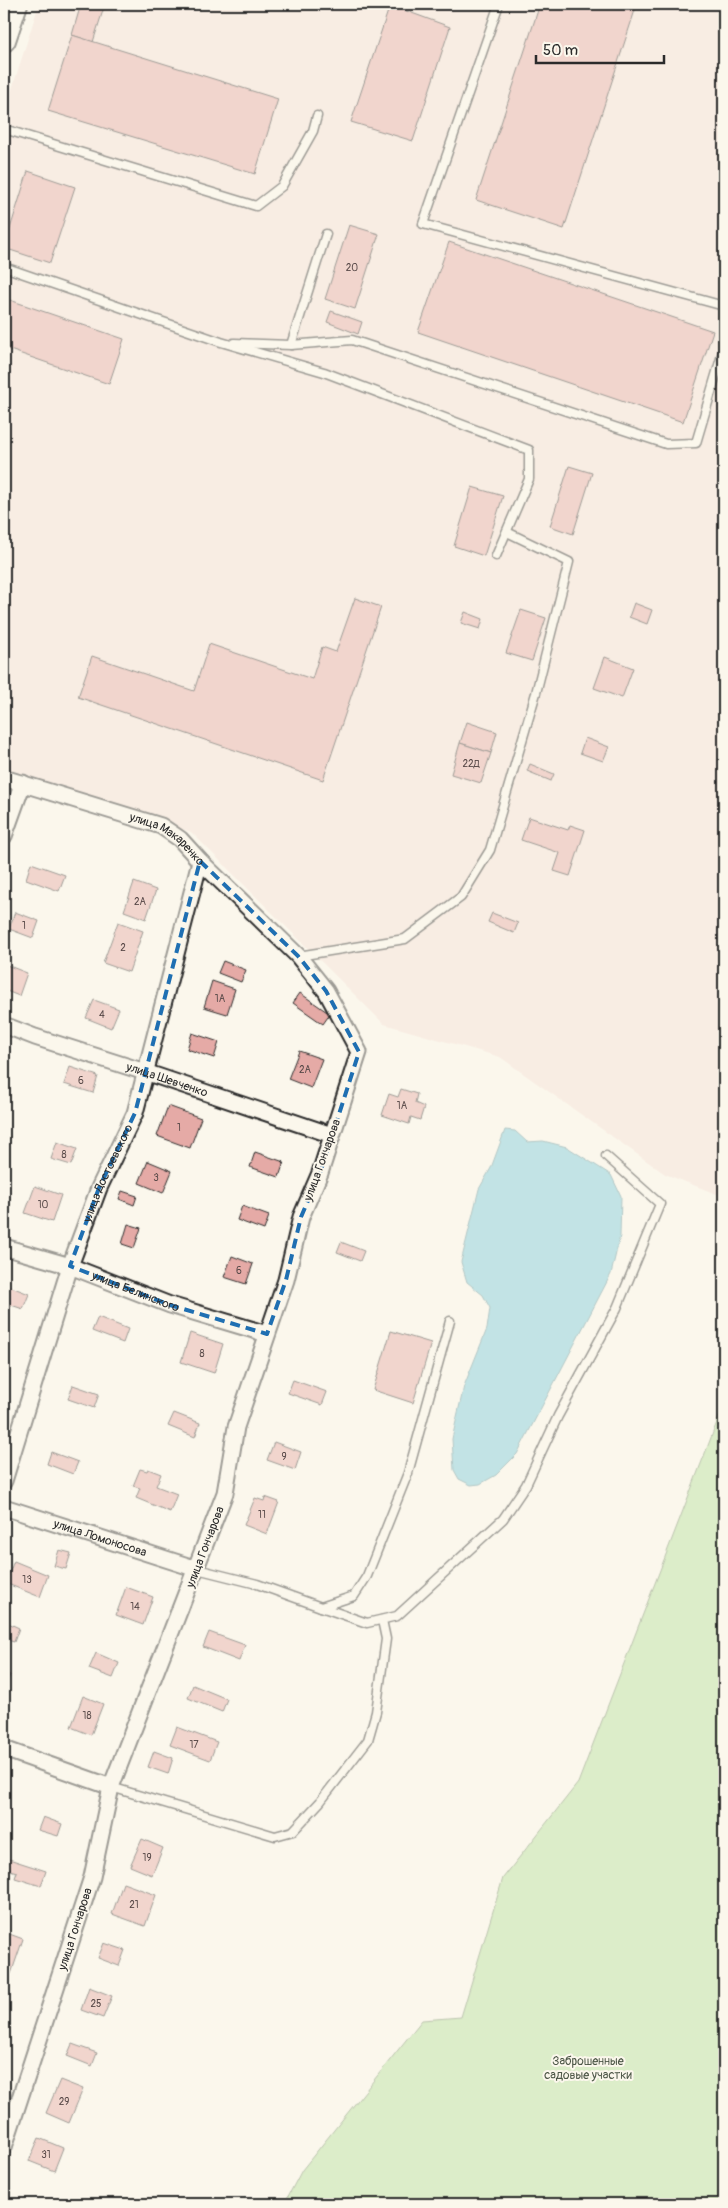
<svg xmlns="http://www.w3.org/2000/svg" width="728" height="2208" viewBox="0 0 728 2208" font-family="Pangolin,sans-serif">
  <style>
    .built { fill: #f4e0d7 }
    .green { fill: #b5df9d; stroke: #708564 }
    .water { fill: #7dcbdb; stroke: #5c8b95 }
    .building { fill: #e5aaa6; stroke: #2b2b2b }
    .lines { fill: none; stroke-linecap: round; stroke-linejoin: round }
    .lane-casing { stroke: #2b2b2b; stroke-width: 11 }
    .street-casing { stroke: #2b2b2b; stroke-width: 19 }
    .secondary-casing { stroke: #2b2b2b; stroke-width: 26 }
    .lane { stroke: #fbf7ec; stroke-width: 8 }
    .street { stroke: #fbf7ec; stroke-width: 15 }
    .secondary { stroke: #fbf7ec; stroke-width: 22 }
    .marked { fill: none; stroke: #1f6fb2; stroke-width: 4; stroke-dasharray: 10 6; stroke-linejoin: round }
    .labels { text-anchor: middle; stroke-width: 4; stroke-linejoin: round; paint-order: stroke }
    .number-label { font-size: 10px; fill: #5a4b4a }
    .street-label { font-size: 12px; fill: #2b2b2b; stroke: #fbf7ec }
    .park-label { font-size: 12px; fill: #4e5848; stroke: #fbf7ec }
  </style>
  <rect width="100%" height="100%" fill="#fbf7ec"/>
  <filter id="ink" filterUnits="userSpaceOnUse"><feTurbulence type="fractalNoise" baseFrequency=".02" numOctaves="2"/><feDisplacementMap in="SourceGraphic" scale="10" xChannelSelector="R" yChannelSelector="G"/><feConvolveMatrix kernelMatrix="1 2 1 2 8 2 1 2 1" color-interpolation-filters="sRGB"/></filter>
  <g filter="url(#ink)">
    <path class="built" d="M39 4H724V1197L665 1174 500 1057 384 1024 191 832 4 769V114Z"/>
    <path class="green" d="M724 1404V2204H284L302 2170 422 2020 461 2017 503 1878 578 1783Z"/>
    <path class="water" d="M505 1130 515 1131 527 1142 543 1141 567 1147 611 1175 621 1196 620 1236 611 1274 517 1454 496 1475 480 1484 471 1485 459 1479 454 1470 452 1439 464 1386 487 1329 490 1308 483 1295 467 1282 461 1262 479 1189 491 1168Z"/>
    <g class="building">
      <path d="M81 4H105L93 42 72 35Z"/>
      <path d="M540 4H637L564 229 476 200Z"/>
      <path d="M390 5 450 27 413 141 351 122Z"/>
      <path d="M72 35 278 99 255 174 48 111Z"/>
      <path d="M28 171 75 187 50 263 4 248Z"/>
      <path d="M349 225 379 234 355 309 325 299Z"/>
      <path d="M449 242 713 331 683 422 418 332Z"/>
      <path d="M4 298 124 339 109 384 4 348Z"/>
      <path d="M331 311 362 322 358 334 327 322Z"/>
      <path d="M569 466 592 473 573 534 550 526Z"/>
      <path d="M472 487 503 496 484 556 454 546Z"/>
      <path d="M355 598 381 607 323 780 78 697 92 656 194 691 209 644 312 679 322 647 336 652Z"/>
      <path d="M634 603 652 610 647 624 629 617Z"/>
      <path d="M521 610 546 618 532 661 506 653Z"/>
      <path d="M465 612 483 619 480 629 461 623Z"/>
      <path d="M605 657 633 668 622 698 594 688Z"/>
      <path d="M467 722 497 732 491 753 460 743Z"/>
      <path d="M585 738 609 747 603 761 580 753Z"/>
      <path d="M460 743 491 753 481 783 451 774Z"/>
      <path d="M530 764 554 774 551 781 527 771Z"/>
      <path d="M529 817 568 830 570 825 585 830 570 876 554 871 560 853 521 840Z"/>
      <path d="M31 863 65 875 59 891 26 879Z"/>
      <path d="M134 882 156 890 146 919 124 911Z"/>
      <path d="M15 912 39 921 33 938 9 929Z"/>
      <path d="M492 913 518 923 514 933 488 922Z"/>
      <path d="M118 922 143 931 129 972 103 963Z"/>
      <path d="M223 961 246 970 241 982 218 973Z"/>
      <path d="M4 964 27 973 19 996 4 990Z"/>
      <path d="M212 981 235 989 227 1014 204 1007Z"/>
      <path d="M300 993 330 1014 323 1024 293 1003Z"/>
      <path d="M94 1000 119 1009 111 1028 86 1018Z"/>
      <path d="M192 1033 219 1042 214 1058 187 1049Z"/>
      <path d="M299 1051 322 1059 311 1088 288 1079Z"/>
      <path d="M70 1067 98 1076 93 1093 64 1084Z"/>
      <path d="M401 1089 417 1094 415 1103 424 1107 420 1120 411 1117 409 1124 382 1115 389 1094 398 1097Z"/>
      <path d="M168 1106 201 1118 190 1148 157 1136Z"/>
      <path d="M57 1142 77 1149 71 1165 51 1159Z"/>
      <path d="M255 1152 284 1162 279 1177 250 1167Z"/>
      <path d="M148 1161 172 1171 163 1193 139 1183Z"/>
      <path d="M35 1186 61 1195 52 1222 25 1213Z"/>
      <path d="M122 1191 137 1196 134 1205 119 1199Z"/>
      <path d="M242 1206 269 1216 264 1230 237 1220Z"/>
      <path d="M128 1224 141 1228 134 1248 122 1244Z"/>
      <path d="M341 1242 364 1251 360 1261 337 1252Z"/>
      <path d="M232 1256 253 1264 246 1284 224 1277Z"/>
      <path d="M4 1284 29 1294 23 1309 5 1303 4 1306Z"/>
      <path d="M98 1317 128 1329 123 1343 92 1331Z"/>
      <path d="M391 1331 431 1343 413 1403 373 1390Z"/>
      <path d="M190 1333 223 1344 214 1373 181 1362Z"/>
      <path d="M293 1380 327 1392 322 1405 288 1393Z"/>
      <path d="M73 1385 99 1394 94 1408 68 1399Z"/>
      <path d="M174 1413 200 1423 195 1437 168 1426Z"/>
      <path d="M274 1442 301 1452 295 1470 267 1460Z"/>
      <path d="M51 1452 78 1462 73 1474 47 1464Z"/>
      <path d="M140 1469 147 1471 148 1469 161 1474 156 1486 177 1494 170 1512 136 1498 140 1488 133 1486Z"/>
      <path d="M265 1497 279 1502 267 1534 244 1525 255 1498 264 1501Z"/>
      <path d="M59 1550 71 1553 66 1569 54 1566Z"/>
      <path d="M14 1561 48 1575 40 1597 5 1583Z"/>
      <path d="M126 1587 153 1597 143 1625 116 1615Z"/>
      <path d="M4 1621 19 1628 14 1642 4 1639Z"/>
      <path d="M209 1632 245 1645 239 1661 203 1647Z"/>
      <path d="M96 1653 119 1663 113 1678 89 1669Z"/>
      <path d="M4 1673 10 1675 4 1692Z"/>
      <path d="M193 1685 227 1699 222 1712 188 1698Z"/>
      <path d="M83 1696 103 1704 91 1735 71 1727Z"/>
      <path d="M177 1727 217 1742 210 1760 170 1745Z"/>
      <path d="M154 1751 173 1758 168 1774 148 1767Z"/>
      <path d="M43 1817 62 1824 58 1836 38 1830Z"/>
      <path d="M142 1839 163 1848 152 1875 130 1866Z"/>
      <path d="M9 1859 46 1871 41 1886 15 1878 17 1872 6 1869Z"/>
      <path d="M123 1883 156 1895 145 1926 112 1914Z"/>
      <path d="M4 1932 23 1939 11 1974 4 1971Z"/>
      <path d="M104 1943 125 1950 119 1966 98 1958Z"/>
      <path d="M89 1987 112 1996 103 2018 81 2010Z"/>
      <path d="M72 2044 97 2053 92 2066 67 2056Z"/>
      <path d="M60 2080 83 2089 69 2123 46 2113Z"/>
      <path d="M39 2138 63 2148 54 2171 29 2161Z"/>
    </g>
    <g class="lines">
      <g class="lane-casing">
        <g id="lane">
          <path d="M499 4 423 224 724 306"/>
          <path d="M4 129 256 206 282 186 313 131 317 116"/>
          <path d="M4 267 221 342 324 372 529 450V479L496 556"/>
          <path d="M234 343 291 345 352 340 666 444 696 443 724 348"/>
          <path d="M291 345 326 234"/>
          <path d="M298 956 405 939 461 897 490 850 536 693 569 562 507 532"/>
          <path d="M197 1569 257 1584 321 1607 354 1596 367 1576 408 1473 450 1321"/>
          <path d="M321 1607 367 1623 397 1616 503 1519 526 1485 558 1416 617 1308 660 1204 606 1156"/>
          <path d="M111 1787 275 1836 293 1831 320 1802 368 1740 376 1712 386 1639 382 1620"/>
        </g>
      </g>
      <g class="street-casing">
        <g id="street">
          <path id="s1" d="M4 778 161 826 180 839 200 861 298 956 326 991 359 1052 320 1173 301 1217 286 1280 236 1427 225 1493 111 1787 92 1877 4 2147"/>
          <path d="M4 836 23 783"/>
          <path id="s2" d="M4 1025 35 1037 145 1072 332 1135"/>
          <path id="s3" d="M4 1247 70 1266 170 1305 267 1334"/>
          <path id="s4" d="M4 1481 70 1266 99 1188 135 1113 200 861"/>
          <path id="s5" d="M4 1507 197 1569"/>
          <path d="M4 1749 111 1787"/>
        </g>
      </g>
      <g class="secondary-casing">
        <path id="secondary" d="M4 40 16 4"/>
      </g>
      <use href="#lane" class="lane"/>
      <use href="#street" class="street"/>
      <use href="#secondary" class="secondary"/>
    </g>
  </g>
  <path d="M0 0H728V2208H0ZM200 861 298 956 326 991 359 1052 320 1173 301 1217 286 1280 267 1334 170 1305 70 1266 99 1188 135 1113Z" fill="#fbf7ec" fill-opacity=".55" fill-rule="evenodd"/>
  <path class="marked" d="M200 861 298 956 326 991 359 1052 320 1173 301 1217 286 1280 267 1334 170 1305 70 1266 99 1188 135 1113Z"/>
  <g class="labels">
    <g class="number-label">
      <text x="352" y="271">20</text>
      <text x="471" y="767">22Д</text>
      <text x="140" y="905">2А</text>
      <text x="24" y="929">1</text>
      <text x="123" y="951">2</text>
      <text x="220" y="1002">1А</text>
      <text x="102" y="1018">4</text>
      <text x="305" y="1073">2А</text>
      <text x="81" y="1084">6</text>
      <text x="402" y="1109">1А</text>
      <text x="179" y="1131">1</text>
      <text x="64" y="1158">8</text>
      <text x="156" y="1181">3</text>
      <text x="43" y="1208">10</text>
      <text x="239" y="1274">6</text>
      <text x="202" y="1357">8</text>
      <text x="284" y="1460">9</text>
      <text x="262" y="1518">11</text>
      <text x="27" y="1583">13</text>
      <text x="135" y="1610">14</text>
      <text x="87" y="1719">18</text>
      <text x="194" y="1748">17</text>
      <text x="147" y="1861">19</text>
      <text x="134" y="1908">21</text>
      <text x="96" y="2007">25</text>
      <text x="64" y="2105">29</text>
      <text x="46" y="2158">31</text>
    </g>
    <g class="street-label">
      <text dy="4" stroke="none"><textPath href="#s1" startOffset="176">улица Макаренко</textPath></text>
      <text dy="4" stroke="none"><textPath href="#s2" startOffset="172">улица Шевченко</textPath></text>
      <text transform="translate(322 1160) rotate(-70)" y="4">улица Гончарова</text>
      <text dy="4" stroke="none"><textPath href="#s4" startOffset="325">улица Достоевского</textPath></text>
      <text dy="4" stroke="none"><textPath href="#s3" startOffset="139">улица Белинского</textPath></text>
      <text dy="4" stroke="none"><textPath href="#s5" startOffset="101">улица Ломоносова</textPath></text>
      <text transform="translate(205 1547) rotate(-69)" y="4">улица Гончарова</text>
      <text transform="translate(75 1929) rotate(-72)" y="4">улица Гончарова</text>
    </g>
    <g class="park-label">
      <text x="588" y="2065">Заброшенные<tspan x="588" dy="14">садовые участки</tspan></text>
    </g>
  </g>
  <rect width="728" height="2208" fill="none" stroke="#fbf7ec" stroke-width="20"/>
  <rect x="10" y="10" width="708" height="2188" fill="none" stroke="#2b2b2b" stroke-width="2" filter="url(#ink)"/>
  <path d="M536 55v8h128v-8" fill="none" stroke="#2b2b2b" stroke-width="2.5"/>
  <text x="543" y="55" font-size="15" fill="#2b2b2b" stroke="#fbf7ec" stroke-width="4" paint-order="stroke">50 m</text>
</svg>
